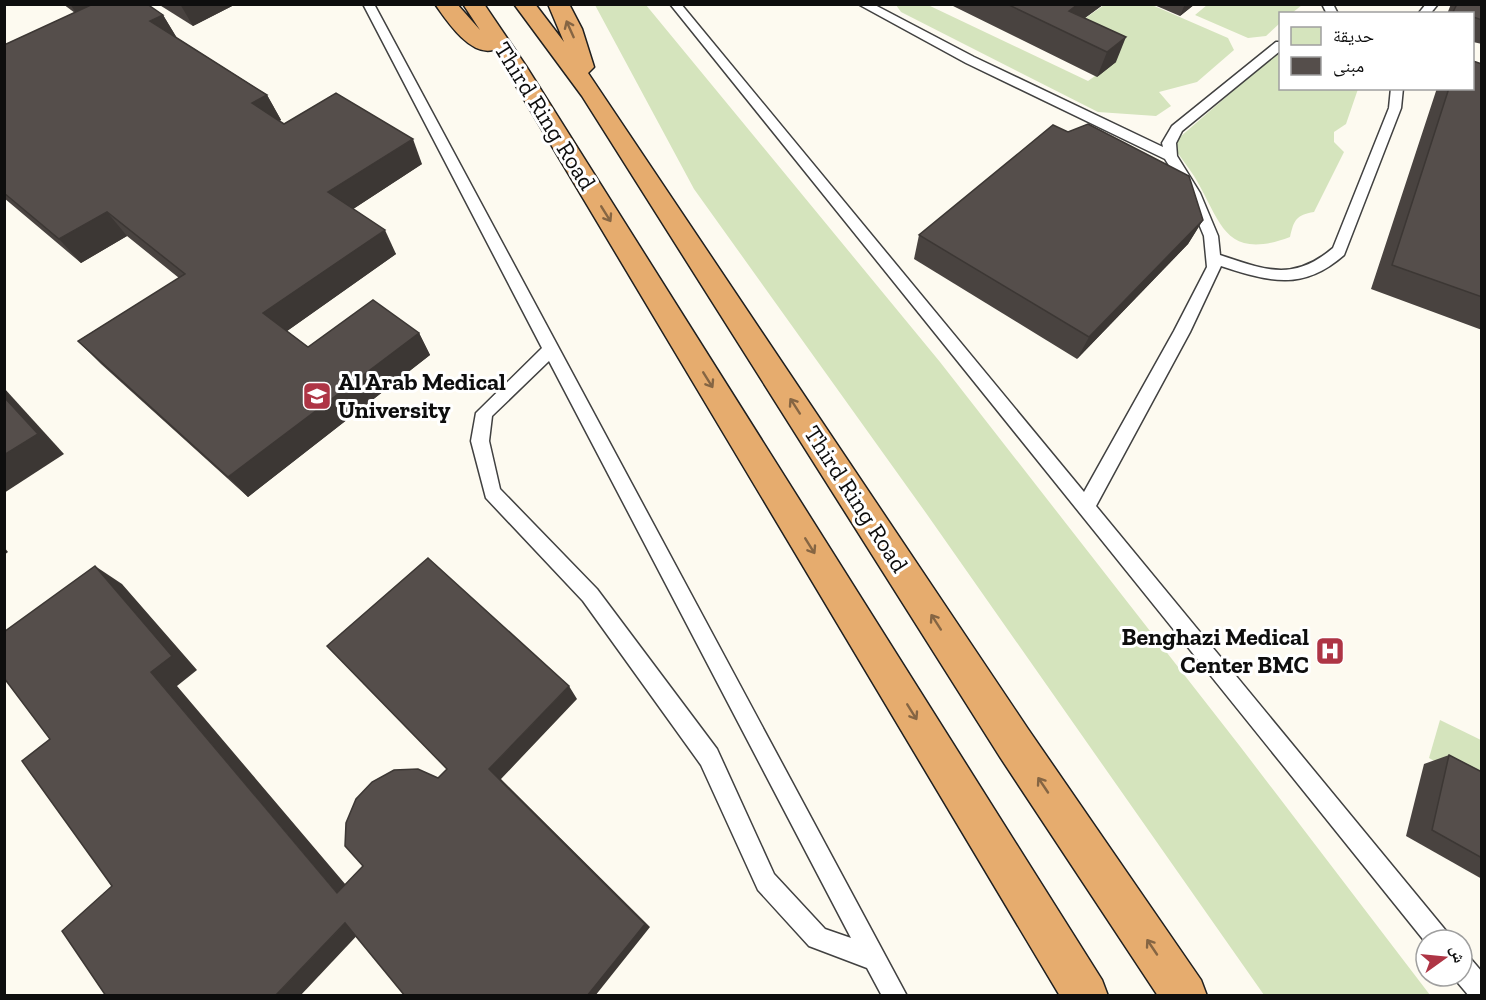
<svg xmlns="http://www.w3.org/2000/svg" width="1486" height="1000" viewBox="0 0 1486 1000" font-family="'Zilla Slab','Noto Naskh Arabic',serif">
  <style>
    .green { fill: #d5e4bd }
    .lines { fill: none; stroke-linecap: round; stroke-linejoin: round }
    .service-casing { stroke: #414141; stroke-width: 3 }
    .trunk-casing { stroke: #1f1f1f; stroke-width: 3 }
    .service { fill: #fff; fill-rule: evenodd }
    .trunk { fill: #e6ac6e; fill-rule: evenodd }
    .wall { fill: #494340 }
    .shaded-wall { fill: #3c3734 }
    .building { fill: #554e4b; stroke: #3c3734; stroke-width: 1.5 }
    .oneway { stroke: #856543 }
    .labels { text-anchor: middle; stroke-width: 6; stroke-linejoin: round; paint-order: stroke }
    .street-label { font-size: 24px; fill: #0e0e0e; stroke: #fff }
    .poi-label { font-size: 24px; font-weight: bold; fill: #0e0e0e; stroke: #fff; text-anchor: start }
  </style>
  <rect width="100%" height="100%" fill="#fdfaf0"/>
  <g class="green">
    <path d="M595 5H646L940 362 1239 745 1430 995H1264L926 513 694 189Z"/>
    <path d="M896 5H928L1088 81 1115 62 1060 36 1104 5H1152L1228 38 1234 50 1197 82 1159 92 1171 106 1156 116 1098 112 901 12Z"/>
    <path d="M1207 5V4L1302 5 1292 13 1280 14V23L1266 36 1248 38 1195 15Z"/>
    <path d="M1280 50V88L1358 89 1346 124 1334 132V142L1344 152 1314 212C1296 215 1294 220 1290 237 1223 262 1221 220 1194 176 1188 167 1181 158 1175 149L1180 137Z"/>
    <path d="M1440 720 1481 740V787L1429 758Z"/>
  </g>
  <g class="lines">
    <g class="service-casing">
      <g id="service">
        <path d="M363 4H374L907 996H882L867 968 809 946 758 890 701 765 583 601 486 498 471 441 476 413 542 348ZM549 361 851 938 825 929 774 874 717 749 597 589 500 489 489 441 492 416Z"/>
        <path d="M670 4H681L1084 492 1174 331 1207 267 1204 236 1186 193 1165 159 966 63 858 4H873L974 57 1163 147 1162 143 1172 126 1276 42H1280V51L1182 131 1176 143 1177 156 1200 193 1218 236 1220 255C1265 270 1293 282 1333 248L1389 108 1391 88H1403L1401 108 1344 255C1303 291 1270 282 1221 266L1190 332 1096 506 1447 932 1451 940H1426V943Z"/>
        <path d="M1322 4H1333L1338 14H1327Z"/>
        <path d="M1426 4H1438L1430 14H1418Z"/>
        <path d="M1462 956 1471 959 1482 972V996H1469L1453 977 1462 976Z"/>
      </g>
    </g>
    <g class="trunk-casing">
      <g id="trunk">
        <path d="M435 4H457L480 30 463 4H484L526 66 1102 980 1108 996H1060L504 66 493 50C470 56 447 21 435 4Z"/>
        <path d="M514 4H535L564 42 548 4H569L582 29 594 67 588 73 1028 729 1201 980 1207 996H1158L1000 757 582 96Z"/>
      </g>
    </g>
    <use href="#service" class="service"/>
    <use href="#trunk" class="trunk"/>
  </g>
  <g class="wall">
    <path d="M63 4H147L163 15 177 38 267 95 281 120 279 121 284 124 422 164 353 209 396 254 287 331 308 347 419 333 430 355 248 497 101 364 78 341 179 278 127 236 81 263 4 198V45L75 13Z"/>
    <path d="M158 4H236L193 26Z"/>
    <path d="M949 4H1104L1085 18 1116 62 1097 77Z"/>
    <path d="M1152 4H1195L1180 16Z"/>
    <path d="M1451 4H1482V44L1473 42V14H1447Z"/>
    <path d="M1482 64V330L1371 289 1437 88H1473Z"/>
    <path d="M1203 220 1188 244 1077 359 914 259 919 235Z"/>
    <path d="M1449 755 1482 772V879L1406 836 1424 764Z"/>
  </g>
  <g class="shaded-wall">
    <path d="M70 4H93L76 13Z"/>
    <path d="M180 4H236L193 26Z"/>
    <path d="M1078 4H1104L1065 32 1069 11Z"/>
    <path d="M1185 4H1195L1180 16Z"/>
    <path d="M163 15 178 40 150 21Z"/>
    <path d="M1126 37 1116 62 1097 77 1107 52Z"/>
    <path d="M267 95 281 120 266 128 252 103Z"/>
    <path d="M413 139 422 164 341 217 328 192Z"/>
    <path d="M107 212 127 236 81 263 59 239Z"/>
    <path d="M1203 220 1188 244 1077 359 1089 337Z"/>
    <path d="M385 230 396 254 280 336 263 313Z"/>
    <path d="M419 333 430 355 248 497 228 477Z"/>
    <path d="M4 388 64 454 4 493Z"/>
    <path d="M4 547 8 552 4 555Z"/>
    <path d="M95 566 122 584 197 670 177 686 357 898 337 893 151 672Z"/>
    <path d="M569 686 577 699 501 779 650 927 595 996H587L489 769Z"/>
    <path d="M345 923 365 927 300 996H275Z"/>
  </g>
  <g class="building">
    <path d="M93 4H147L163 15 150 21 267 95 252 103 284 124 336 93 413 139 328 192 385 230 263 313 308 347 373 300 419 333 228 477 78 341 185 274 107 212 59 239 4 193V45Z"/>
    <path d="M1007 4H1078L1069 11 1126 37 1107 52Z"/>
    <path d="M1457 4H1482V20L1473 17V14H1459L1453 12Z"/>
    <path d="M1473 61 1482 64V297L1392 265 1449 88H1473Z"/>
    <path d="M1088 124 1189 176 1203 220 1089 337 919 235 1053 125 1068 132Z"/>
    <path d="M4 397 38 434 4 455Z"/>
    <path d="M428 558 569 686 489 769 645 924 587 996H405L345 923 275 996H106L62 931 112 886 22 761 50 739 4 678V632L95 566 172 656 151 672 337 893 363 866 345 846 346 823 356 799 372 782 394 770 418 769 438 778 447 769 327 646Z"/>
    <path d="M1449 755 1482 772V858L1432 830Z"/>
  </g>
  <defs><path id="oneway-shaft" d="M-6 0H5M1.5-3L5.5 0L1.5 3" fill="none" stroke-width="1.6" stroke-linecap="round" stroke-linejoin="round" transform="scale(1.5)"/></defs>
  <g class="oneway">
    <use href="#oneway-shaft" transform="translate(570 29) rotate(-114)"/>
    <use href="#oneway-shaft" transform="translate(606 214) rotate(58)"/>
    <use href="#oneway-shaft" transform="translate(708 380) rotate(58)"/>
    <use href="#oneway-shaft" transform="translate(795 406) rotate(-123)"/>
    <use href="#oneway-shaft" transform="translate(810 546) rotate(58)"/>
    <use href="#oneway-shaft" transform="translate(936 622) rotate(-123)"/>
    <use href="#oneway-shaft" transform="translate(912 712) rotate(58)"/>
    <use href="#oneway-shaft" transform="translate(1043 785) rotate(-124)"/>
    <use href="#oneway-shaft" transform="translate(1152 947) rotate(-124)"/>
  </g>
  <defs>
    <g id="university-square" transform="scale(1.5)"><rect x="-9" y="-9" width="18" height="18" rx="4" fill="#ae3545" stroke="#fff"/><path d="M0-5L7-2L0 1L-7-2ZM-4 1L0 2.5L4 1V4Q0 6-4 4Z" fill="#fff"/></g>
    <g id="hospital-square" transform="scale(1.5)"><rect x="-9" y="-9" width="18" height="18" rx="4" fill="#ae3545" stroke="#fff"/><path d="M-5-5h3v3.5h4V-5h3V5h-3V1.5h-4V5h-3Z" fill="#fff"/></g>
  </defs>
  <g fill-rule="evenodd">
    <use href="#university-square" x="317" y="396"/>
    <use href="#hospital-square" x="1330" y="651"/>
  </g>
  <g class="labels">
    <g class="street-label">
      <text transform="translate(545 116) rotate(58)" y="8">Third Ring Road</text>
      <text transform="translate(856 499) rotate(57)" y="8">Third Ring Road</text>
    </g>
    <g class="poi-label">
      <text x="338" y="390">Al Arab Medical<tspan x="338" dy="28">University</tspan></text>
      <text x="1309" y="645" text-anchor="end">Benghazi Medical<tspan x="1309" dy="28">Center BMC</tspan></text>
    </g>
  </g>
  <rect width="1486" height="1000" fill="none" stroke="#0e0e0e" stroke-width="12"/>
  <rect x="1279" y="12" width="195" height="78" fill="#ffffff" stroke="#9f9f9f" stroke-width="1.5"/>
  <rect x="1291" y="27" width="30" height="18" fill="#d5e4bd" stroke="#9f9f9f" stroke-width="1.5"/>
  <text x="1333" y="42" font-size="18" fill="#0e0e0e">حديقة</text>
  <rect x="1291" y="57" width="30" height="18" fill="#554e4b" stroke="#9f9f9f" stroke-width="1.5"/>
  <text x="1333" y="72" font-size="18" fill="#0e0e0e">مبنى</text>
  <g transform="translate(1444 958) rotate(75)"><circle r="28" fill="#ffffff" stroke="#9f9f9f" stroke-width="1.5"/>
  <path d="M0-4.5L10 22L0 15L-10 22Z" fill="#ae3545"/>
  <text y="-9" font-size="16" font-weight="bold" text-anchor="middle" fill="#0e0e0e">ش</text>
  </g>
</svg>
